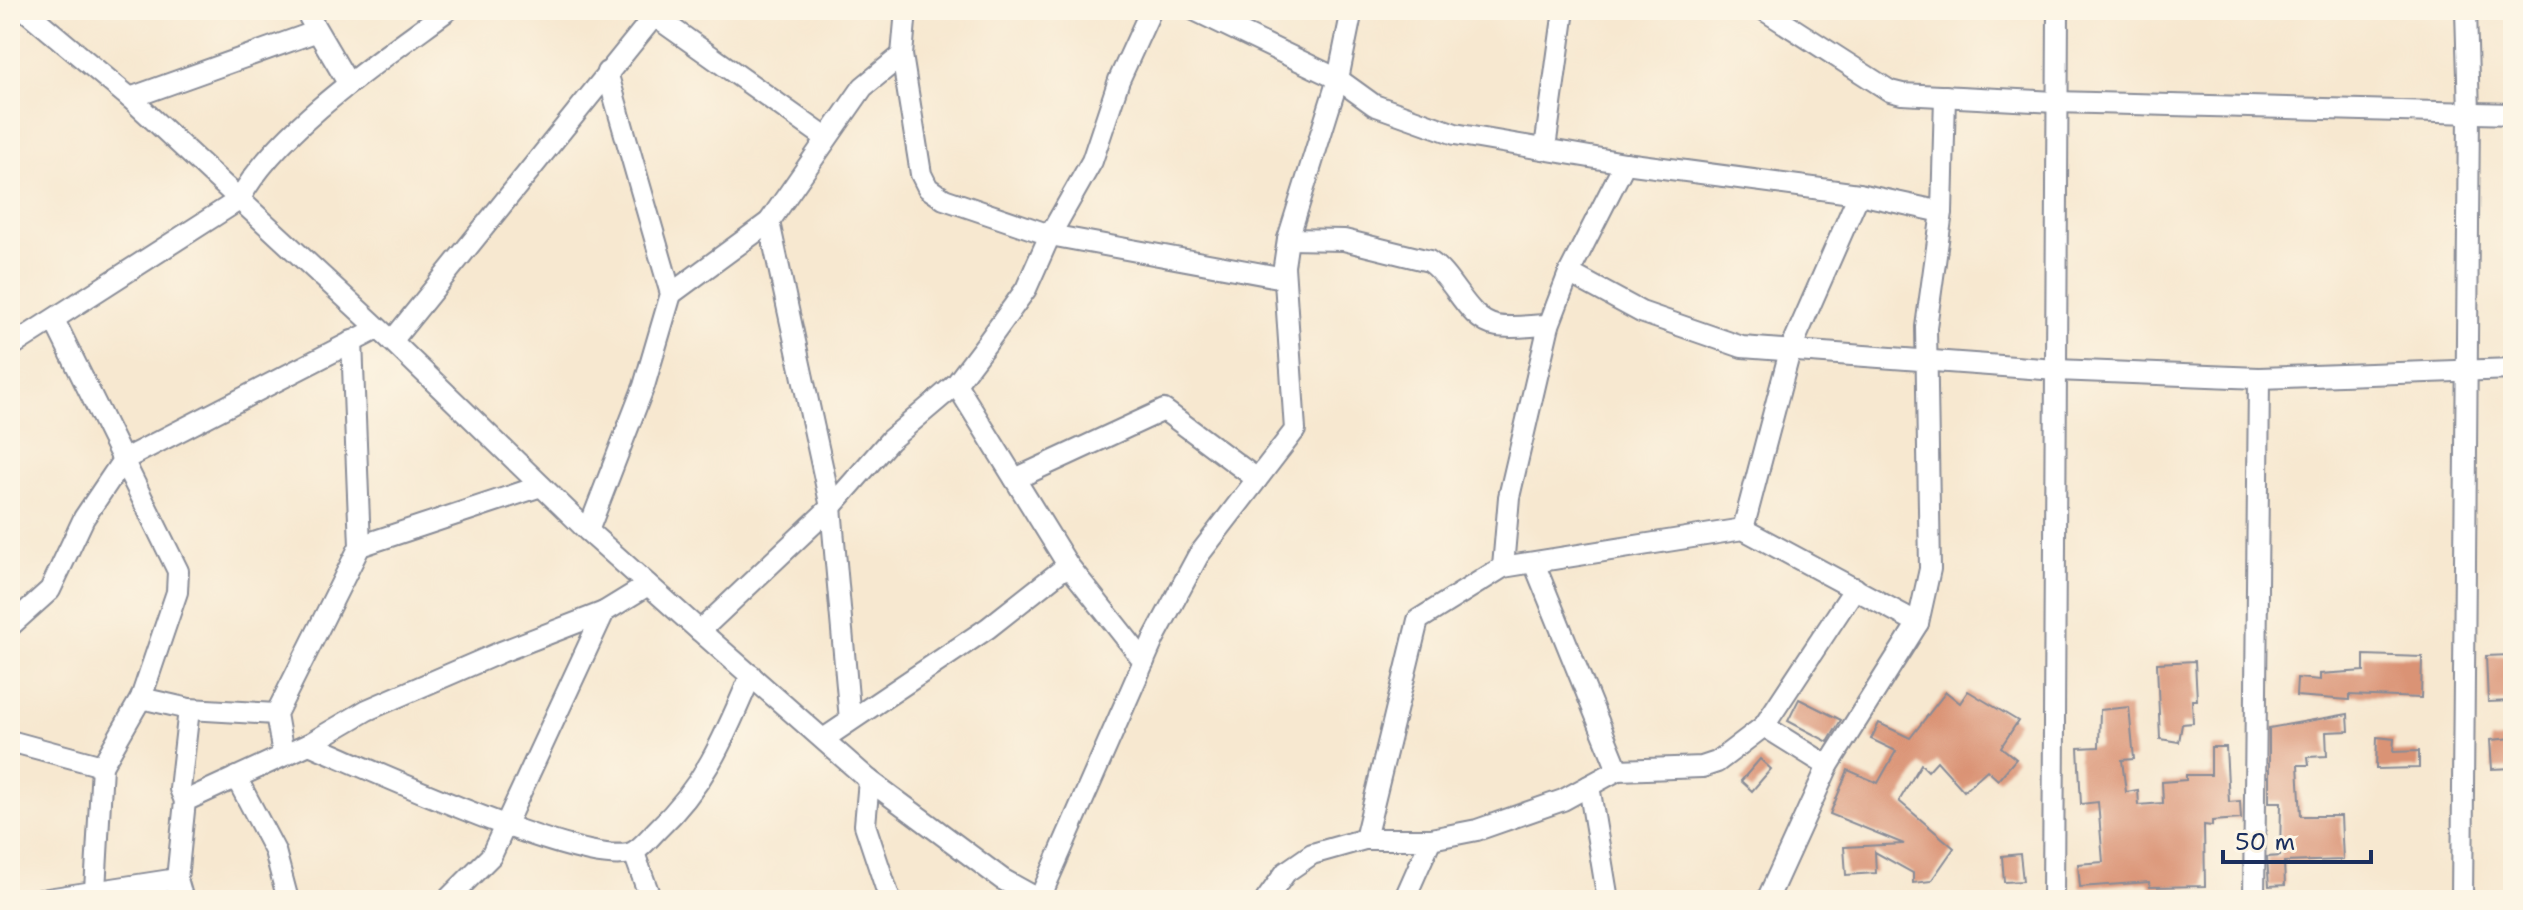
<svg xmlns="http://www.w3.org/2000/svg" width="2523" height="910" viewBox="0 0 2523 910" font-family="'Shantell Sans',sans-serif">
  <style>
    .building { fill: #da9374 }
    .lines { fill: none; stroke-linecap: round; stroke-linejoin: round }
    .street-casing { stroke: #898c97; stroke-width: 24 }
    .street { stroke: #fff; stroke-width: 20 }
  </style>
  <rect width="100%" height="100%" fill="#fcf5e5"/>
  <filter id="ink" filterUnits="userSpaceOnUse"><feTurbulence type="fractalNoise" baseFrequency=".0125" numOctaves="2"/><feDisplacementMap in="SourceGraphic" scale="16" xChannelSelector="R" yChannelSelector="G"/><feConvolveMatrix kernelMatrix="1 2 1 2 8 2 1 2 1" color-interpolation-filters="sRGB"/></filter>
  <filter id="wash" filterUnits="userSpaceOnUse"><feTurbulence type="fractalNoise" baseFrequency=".006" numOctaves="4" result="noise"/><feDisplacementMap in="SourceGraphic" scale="32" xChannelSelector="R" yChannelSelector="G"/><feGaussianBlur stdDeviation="1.8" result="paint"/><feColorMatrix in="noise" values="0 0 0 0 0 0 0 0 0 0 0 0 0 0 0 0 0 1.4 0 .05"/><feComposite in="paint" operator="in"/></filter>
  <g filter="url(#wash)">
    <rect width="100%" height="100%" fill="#f7e8d0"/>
    <g id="blocks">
      <g class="building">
        <path d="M2364 655 2422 657 2421 698 2349 695V700L2296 696 2297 678 2320 680V674L2364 671Z"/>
        <path d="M2510 655 2512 701 2488 702 2486 656Z"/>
        <path d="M2195 661 2197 700H2192L2193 723 2182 724 2179 742 2160 739 2157 663Z"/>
        <path d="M1968 691 2018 721 2001 747 2016 759 1998 780 1987 770 1964 791 1937 761 1928 771 1921 764 1899 801 1954 848 1931 881 1913 883V873L1875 852 1876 873 1846 875 1844 847 1904 844 1830 814 1848 770 1878 783 1896 751 1871 739 1879 723 1910 738 1946 692 1960 703Z"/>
        <path d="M1799 699 1841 720 1828 742 1788 721Z"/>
        <path d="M2129 707 2134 759 2122 760 2126 792 2138 790 2139 805 2163 803 2162 782 2186 780V775H2211V747H2226L2229 802 2240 801 2241 819 2212 821V826L2204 825 2205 886 2150 887 2149 882 2080 887 2078 864 2103 862 2098 802 2081 804 2078 748 2099 747 2100 710Z"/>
        <path d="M2348 714 2349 731 2326 732 2327 756 2308 757 2309 765H2298L2301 816H2341L2343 860 2284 862 2285 885 2269 886 2267 857 2280 856 2281 802H2269V728Z"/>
        <path d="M2377 737 2394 739 2393 752 2419 751V768L2376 769Z"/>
        <path d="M2513 738V768L2492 769 2490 740Z"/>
        <path d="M1760 759 1771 769 1752 791 1741 781Z"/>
        <path d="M2020 854 2023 881 2004 882 2002 856Z"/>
      </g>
    </g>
  </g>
  <g filter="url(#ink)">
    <use href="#blocks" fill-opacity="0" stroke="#898c97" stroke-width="2"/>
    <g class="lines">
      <g class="street-casing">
        <g id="street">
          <path d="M25 10 130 98 392 341 588 531 700 631 869 780 1002 879 1040 900"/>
          <path d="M305 10 348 83"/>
          <path d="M906 10 902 55 921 174 928 188 944 199 1050 235 1284 278"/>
          <path d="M1194 10 1338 79 1374 105 1455 134 1625 163 1859 194 1942 212"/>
          <path d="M1764 10 1890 91 1902 94 2055 102 2513 114"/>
          <path d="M653 15 826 138"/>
          <path d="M130 98 315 32"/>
          <path d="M1545 148 1564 10"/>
          <path d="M769 222 831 507 850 720"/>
          <path d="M1288 239 1344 240 1429 261C1454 277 1467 321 1497 326 1514 329 1533 325 1549 325"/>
          <path d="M1569 273 1641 312 1742 347 2056 370 2259 378 2513 369"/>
          <path d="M671 294 769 222 863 87 902 55"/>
          <path d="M54 320 178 571 177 592 141 698 102 766 95 890"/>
          <path d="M392 341 659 10"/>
          <path d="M10 347 239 200C277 129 383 58 448 10"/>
          <path d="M956 384 1068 565 1144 661"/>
          <path d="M1015 479 1164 410 1257 479"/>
          <path d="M1743 529 1790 351 1859 194"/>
          <path d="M588 531 644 386 671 294 607 72"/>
          <path d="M360 546 541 486"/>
          <path d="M1534 563 1618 770"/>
          <path d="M1503 567 1509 497 1549 325 1569 273 1625 163"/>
          <path d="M10 626 50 590 84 518 123 460 377 329"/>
          <path d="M700 631 831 507 890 440 956 384 987 343 1026 289 1050 235 1092 161 1119 80 1151 10"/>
          <path d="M141 698 189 709 276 714"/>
          <path d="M1764 726 1855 588"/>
          <path d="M825 738 988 628 1068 565"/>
          <path d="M10 741 102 766"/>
          <path d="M309 744C359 764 597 876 635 851 643 846 650 837 657 830 706 784 725 736 751 675"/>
          <path d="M283 754 276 714 360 546 352 341"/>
          <path d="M236 777 275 851 288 900"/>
          <path d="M869 780 865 825 890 900"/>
          <path d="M1589 786 1608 900"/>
          <path d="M185 801 180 789 189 709"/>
          <path d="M1365 839 1418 620 1503 567 1743 529 1918 623"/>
          <path d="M634 853 651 900"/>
          <path d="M41 900 177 879"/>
          <path d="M183 900 177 879 185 801 309 744 367 710 501 652 604 612"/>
          <path d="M447 900 491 856 604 612 648 585"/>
          <path d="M1039 900 1154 638 1198 556 1295 430 1284 266 1288 239 1338 79 1352 10"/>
          <path d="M1266 900 1286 872 1312 854 1365 839H1431L1477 830 1563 800 1618 770 1702 767 1717 762 1764 726 1828 766 1918 623 1930 569 1926 327 1942 212 1945 96"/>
          <path d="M1404 900 1431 839"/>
          <path d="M1767 900 1828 766"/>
          <path d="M2053 900 2058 10"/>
          <path d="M2254 900 2259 378"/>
          <path d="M2462 900 2469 113 2466 10"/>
        </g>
      </g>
      <use href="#street" class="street"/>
    </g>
  </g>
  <rect width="2523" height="910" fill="none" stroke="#fcf5e5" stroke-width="40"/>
  <path d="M2223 850v12h148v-12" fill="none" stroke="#1b2f5e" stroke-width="4"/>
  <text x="2235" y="850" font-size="24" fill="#1b2f5e" stroke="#fcf5e5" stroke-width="6" paint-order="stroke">50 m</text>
</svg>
